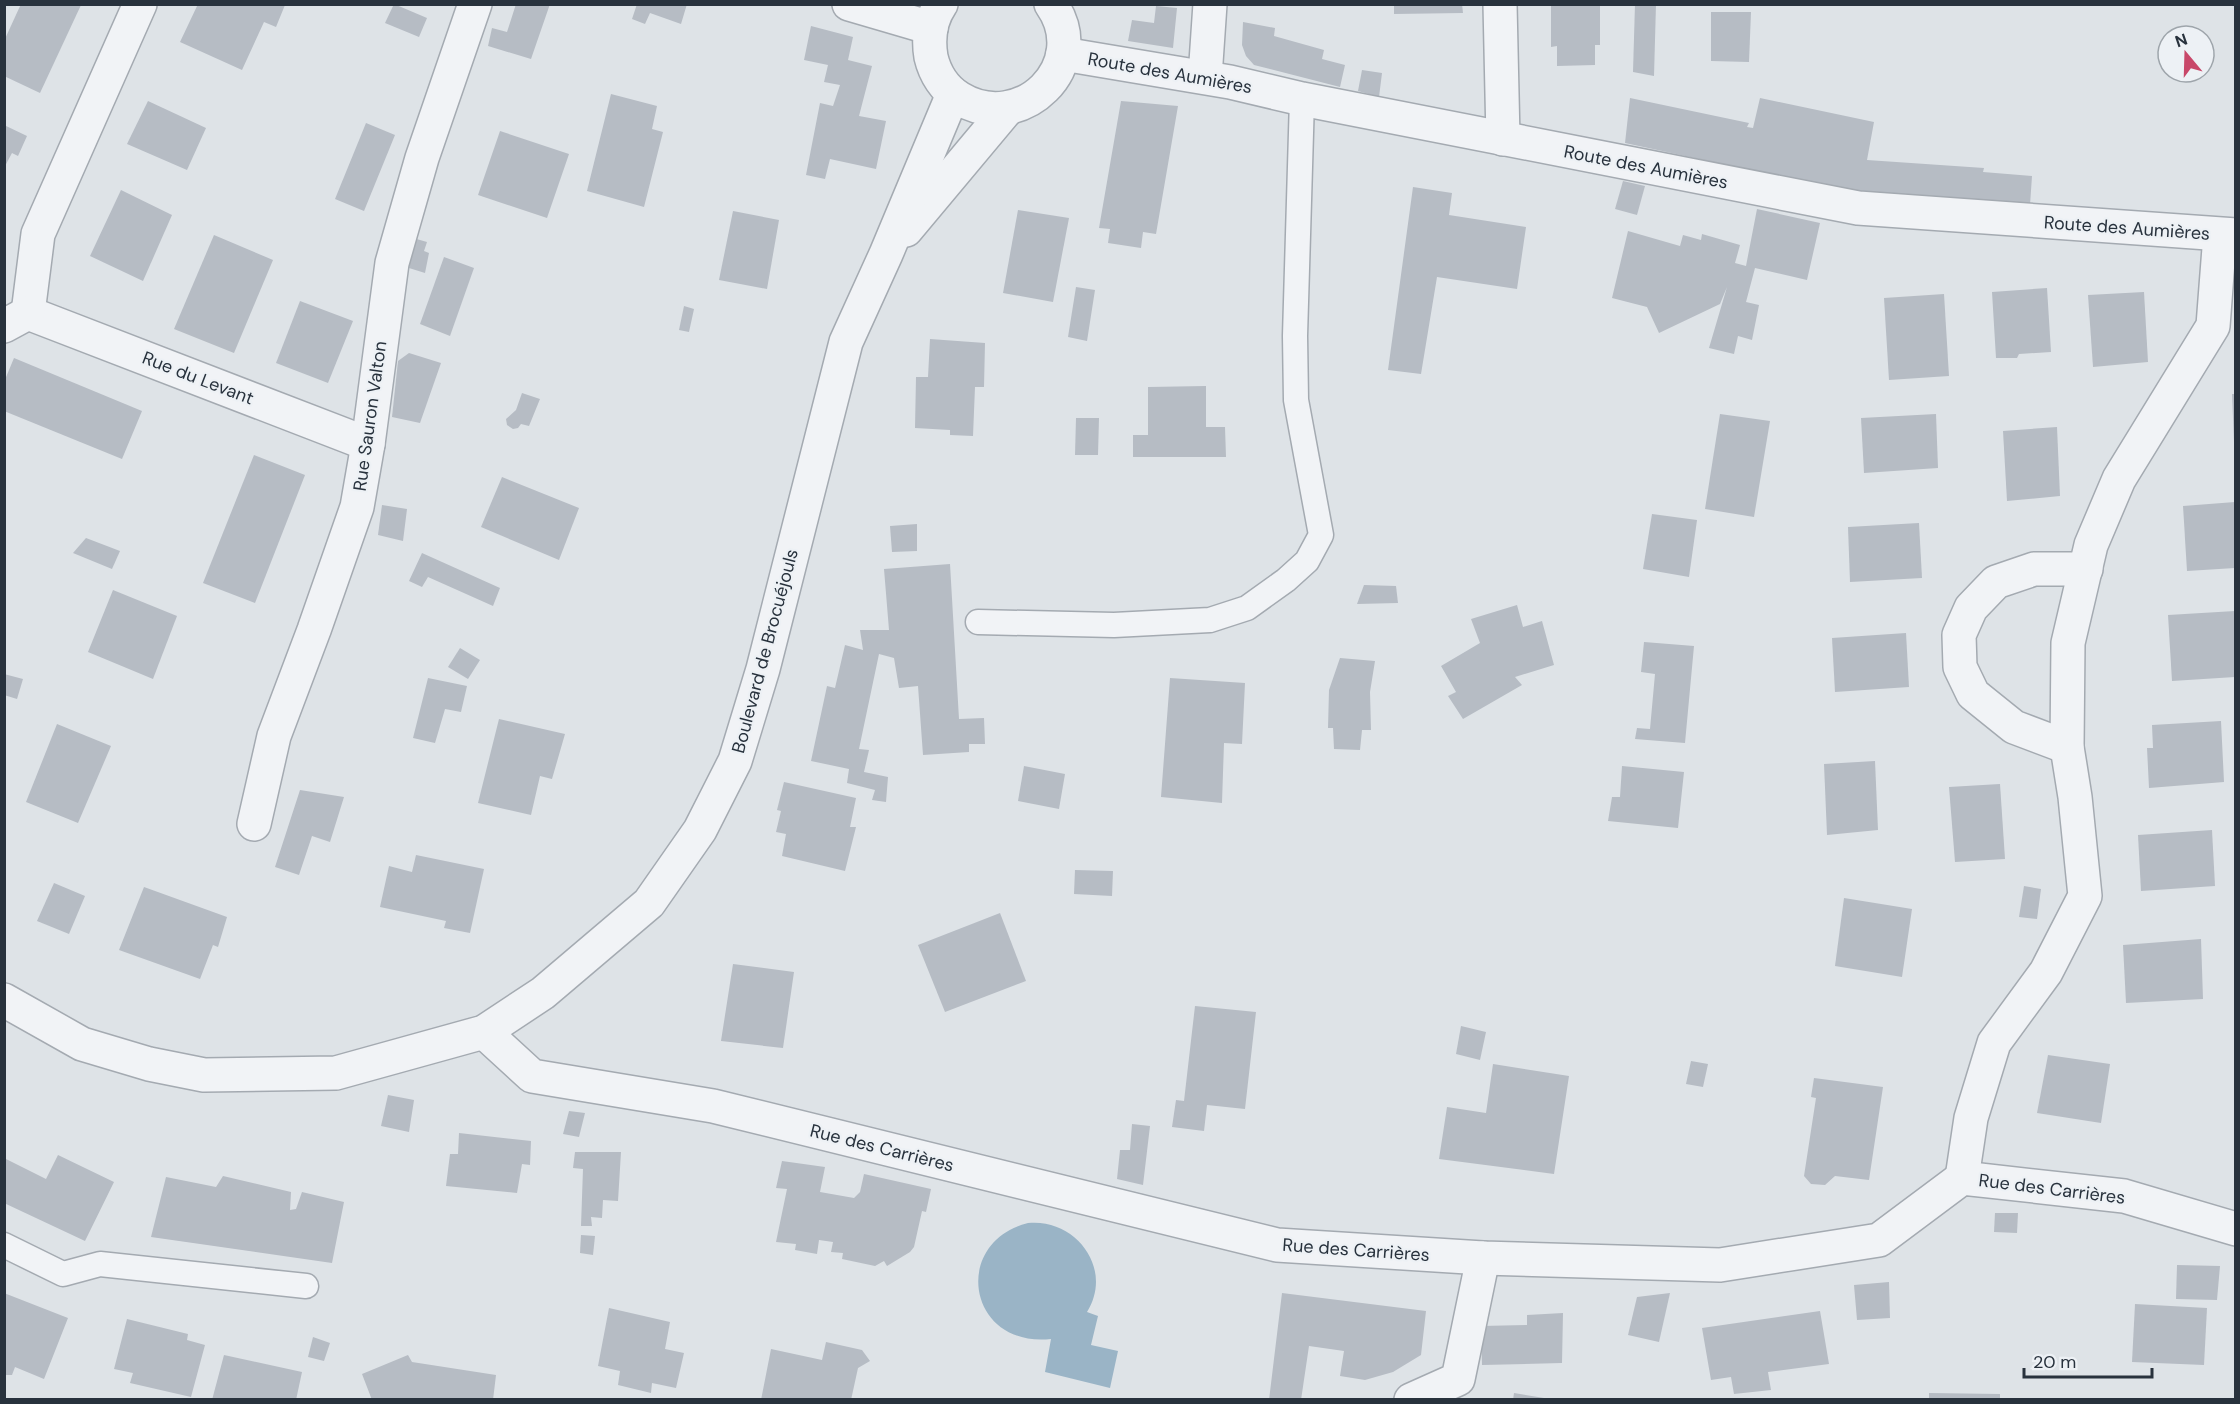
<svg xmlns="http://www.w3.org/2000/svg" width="2240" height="1404" viewBox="0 0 2240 1404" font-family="'DM Sans',sans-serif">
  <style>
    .water { fill: #9ab4c6 }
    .building { fill: #b6bcc4 }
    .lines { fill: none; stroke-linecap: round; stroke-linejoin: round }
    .service-casing { stroke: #a4aab1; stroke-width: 27 }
    .pedestrian-casing { stroke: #a4aab1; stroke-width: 36 }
    .minor-casing { stroke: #a4aab1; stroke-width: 36 }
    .service { stroke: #f1f3f6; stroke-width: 24 }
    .pedestrian { stroke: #f1f3f6; stroke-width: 33 }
    .minor { stroke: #f1f3f6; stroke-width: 33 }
    .labels { text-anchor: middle; stroke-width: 4.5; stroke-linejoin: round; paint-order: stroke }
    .street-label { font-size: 18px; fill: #28323d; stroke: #edf1f5 }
  </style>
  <rect width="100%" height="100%" fill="#dee3e7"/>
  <path class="water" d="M1028 1223C1076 1218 1114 1269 1087 1312L1098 1316 1091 1345 1118 1351 1110 1388 1045 1372 1051 1339C967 1348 951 1242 1028 1223Z"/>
  <g class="building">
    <path d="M21 4 81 5 40 93 4 76V41Z"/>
    <path d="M198 4H283L285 5 276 27 264 22 242 70 180 42Z"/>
    <path d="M394 4 427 18 419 37 385 23Z"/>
    <path d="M516 4H550L531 59 488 46 492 28 507 32Z"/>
    <path d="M637 4H687L681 24 650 13 645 24 632 19Z"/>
    <path d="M1394 4H1462L1463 13 1394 14Z"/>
    <path d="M1551 4H1600V45H1595V65L1557 66V46L1551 47Z"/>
    <path d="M1635 4H1656L1654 76 1633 72Z"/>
    <path d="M1156 6 1177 8 1173 48 1128 41 1132 20 1154 23Z"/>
    <path d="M1711 12H1751L1749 62 1711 61Z"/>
    <path d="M1243 22 1275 28 1274 36 1324 50 1322 59 1345 65 1340 87 1254 65 1246 56 1242 45Z"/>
    <path d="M811 26 853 37 848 60 872 66 859 116 886 121 876 169 830 159 825 179 806 175 820 103 833 106 840 85 824 82 828 65 804 60Z"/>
    <path d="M1362 70 1382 73 1379 97 1358 91Z"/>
    <path d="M611 94 657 106 652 129 663 132 644 207 587 191Z"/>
    <path d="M1630 98 1749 123 1747 127 1753 128 1760 98 1874 122 1867 160 1984 168 1983 172 2032 176 2030 205 1863 194 1625 143Z"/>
    <path d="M148 101 206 128 187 170 127 144Z"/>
    <path d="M1121 101 1178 106 1156 234 1143 232 1141 248 1108 243 1110 229 1099 228Z"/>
    <path d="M366 123 395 135 364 211 335 199Z"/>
    <path d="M4 125 27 136 18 156 12 153 4 168Z"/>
    <path d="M500 131 569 154 547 218 478 195Z"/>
    <path d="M1623 181 1645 186 1637 215 1615 209Z"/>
    <path d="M1413 187 1452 193 1449 215 1526 227 1517 289 1437 277 1421 374 1388 370Z"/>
    <path d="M121 190 172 215 143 281 90 256Z"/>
    <path d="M1757 209 1820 223 1807 280 1755 268 1746 302 1759 305 1752 340 1738 336 1734 354 1709 348 1727 287 1720 304 1659 333 1647 307 1612 298 1628 231 1680 246 1683 235 1701 240 1702 234 1740 245 1735 263 1746 266Z"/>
    <path d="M1018 210 1069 218 1053 302 1003 293Z"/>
    <path d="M733 211 779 220 767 289 719 280Z"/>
    <path d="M214 235 273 260 234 353 174 329Z"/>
    <path d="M413 238 427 242 424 251 429 253 425 273 409 268Z"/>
    <path d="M444 257 474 268 450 336 420 324Z"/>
    <path d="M1076 287 1095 290 1087 341 1068 337Z"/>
    <path d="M2047 288 2051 352 2019 354 2017 358H1996L1992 292Z"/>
    <path d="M2144 292 2148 362 2093 367 2088 295Z"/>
    <path d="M1944 294 1949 376 1889 380 1884 298Z"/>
    <path d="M300 301 353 321 328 383 276 363Z"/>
    <path d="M684 306 694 309 689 332 679 330Z"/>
    <path d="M930 339 985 343 984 387H975L973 436 950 435V430L915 428 916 377H928Z"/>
    <path d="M409 353 441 363 420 423 392 417 398 361Z"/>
    <path d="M14 358 142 411 122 459 4 411V382Z"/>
    <path d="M1206 386V427H1225L1226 457H1133V435H1148V387Z"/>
    <path d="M522 393 540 399 529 426 521 424 518 428 513 429 507 425 506 419 516 410Z"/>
    <path d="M2232 394H2235V442H2234Z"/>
    <path d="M1720 414 1770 421 1754 517 1705 509Z"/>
    <path d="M1936 414 1938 468 1864 473 1861 418Z"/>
    <path d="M1076 418H1099L1098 455H1075Z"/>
    <path d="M2057 427 2060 496 2007 501 2003 431Z"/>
    <path d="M254 455 305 475 255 603 203 583Z"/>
    <path d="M502 477 579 508 559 560 481 527Z"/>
    <path d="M2235 502V568L2187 571 2183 506Z"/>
    <path d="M382 505 407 509 403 541 378 535Z"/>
    <path d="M1652 514 1697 520 1689 577 1643 569Z"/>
    <path d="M1919 523 1922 578 1850 582 1848 527Z"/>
    <path d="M917 524V551L892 552 890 526Z"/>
    <path d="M86 538 120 551 112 569 73 553Z"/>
    <path d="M422 553 500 588 493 606 428 577 422 587 409 581Z"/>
    <path d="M950 564 959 719 984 718 985 744H969V752L923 755 918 686 899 688 894 658 879 654 859 749 869 750 864 772 888 777 886 802 872 800 875 790 847 783 849 769 811 761 827 686 835 688 845 645 863 650 860 630H889L884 569Z"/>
    <path d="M1364 585 1396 586 1398 603 1357 604Z"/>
    <path d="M113 590 177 616 153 679 88 652Z"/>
    <path d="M1517 605 1523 627 1542 621 1554 665 1515 677 1522 685 1463 719 1448 696 1456 692 1441 666 1480 643 1471 619Z"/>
    <path d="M2235 611V677L2172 681 2168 615Z"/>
    <path d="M1906 633 1909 687 1835 692 1832 638Z"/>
    <path d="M1644 642 1694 646 1685 743 1635 739 1637 728 1650 729 1655 674 1641 672Z"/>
    <path d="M460 648 480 660 468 679 448 667Z"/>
    <path d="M1340 658 1375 661 1370 692 1371 730H1362L1360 750 1334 749 1333 728H1328L1329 690Z"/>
    <path d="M4 674 23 679 17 699 4 695Z"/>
    <path d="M428 678 467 686 461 712 445 709 435 743 413 738Z"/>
    <path d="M1170 678 1245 683 1242 744 1224 743 1222 803 1161 797Z"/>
    <path d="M499 719 565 734 552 779 540 776 531 815 478 803Z"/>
    <path d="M2221 721 2224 782 2149 788 2147 748H2153L2152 725Z"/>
    <path d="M57 724 111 746 78 823 26 802Z"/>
    <path d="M1875 761 1878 830 1827 835 1824 764Z"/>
    <path d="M1024 766 1065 774 1059 809 1018 801Z"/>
    <path d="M1622 766 1684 772 1678 828 1608 821 1612 797H1620Z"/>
    <path d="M784 782 856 798 850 827H856L845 871 782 856 786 834 776 832 781 811 777 810Z"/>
    <path d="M2000 784 2005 859 1955 862 1949 787Z"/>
    <path d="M300 790 344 797 330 842 312 836 299 875 275 867Z"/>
    <path d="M2212 830 2215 886 2141 891 2138 835Z"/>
    <path d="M416 855 484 869 470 933 444 928 446 921 380 907 389 866 412 872Z"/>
    <path d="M1075 870 1113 871 1112 896 1074 894Z"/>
    <path d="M54 883 85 896 69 934 37 921Z"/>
    <path d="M2024 886 2041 889 2037 919 2019 917Z"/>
    <path d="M144 887 227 917 218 947 213 945 200 979 119 950Z"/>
    <path d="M1844 898 1912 909 1902 977 1835 966Z"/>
    <path d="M1000 913 1026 981 945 1012 918 945Z"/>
    <path d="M2201 939 2203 999 2126 1003 2123 945Z"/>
    <path d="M733 964 794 972 783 1048 721 1041Z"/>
    <path d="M1195 1006 1256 1012 1245 1109 1207 1105 1204 1131 1172 1127 1176 1100 1184 1101Z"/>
    <path d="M1461 1026 1486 1032 1480 1060 1456 1054Z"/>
    <path d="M2048 1055 2110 1064 2101 1123 2037 1113Z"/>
    <path d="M1691 1061 1708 1064 1703 1087 1686 1084Z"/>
    <path d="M1493 1064 1569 1076 1554 1174 1439 1159 1447 1107 1486 1113Z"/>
    <path d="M1814 1078 1883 1087 1869 1180 1835 1176 1825 1185 1811 1184 1804 1176 1816 1098 1811 1097Z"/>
    <path d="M388 1095 414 1100 409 1132 381 1126Z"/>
    <path d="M569 1111 585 1113 579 1137 563 1134Z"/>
    <path d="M1132 1124 1150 1126 1143 1185 1117 1179 1120 1150H1130Z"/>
    <path d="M459 1133 531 1141 530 1165 522 1164 517 1193 446 1186 450 1154H458Z"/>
    <path d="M575 1152H621L618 1201 603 1200 602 1218 591 1217 592 1226H581L583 1169 573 1168Z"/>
    <path d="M58 1155 114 1182 85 1241 4 1203V1158L46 1179Z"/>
    <path d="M782 1161 825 1167 820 1192 854 1198 860 1192 864 1174 931 1189 926 1212 922 1211 914 1247 910 1252 887 1266 884 1261 875 1266 842 1259 843 1253 831 1252 833 1242 819 1240 817 1254 795 1250 796 1244 776 1242 787 1189 776 1188Z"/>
    <path d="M223 1176 291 1192 290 1210 296 1209 302 1192 344 1202 332 1263 151 1237 166 1177 216 1187Z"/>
    <path d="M1995 1213H2018L2017 1233 1994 1232Z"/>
    <path d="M581 1235 595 1236 593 1255 580 1253Z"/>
    <path d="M2177 1265 2220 1266 2217 1300 2176 1299Z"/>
    <path d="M1889 1282 1890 1318 1857 1320 1854 1285Z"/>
    <path d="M4 1293 68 1318 44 1379 15 1367 12 1375H4Z"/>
    <path d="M1282 1293 1426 1311 1421 1355 1393 1372 1365 1380 1340 1376 1344 1351 1309 1346 1301 1400H1269Z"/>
    <path d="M1670 1293 1659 1342 1628 1335 1637 1297Z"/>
    <path d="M2135 1304 2207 1308 2204 1365 2132 1362Z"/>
    <path d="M609 1308 670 1322 665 1349 684 1353 676 1388 652 1383 651 1393 618 1385 620 1371 598 1366Z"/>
    <path d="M1820 1311 1829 1364 1768 1372 1771 1390 1734 1394 1731 1377 1711 1380 1702 1328Z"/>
    <path d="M1563 1313 1562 1363 1482 1365 1481 1326 1527 1325V1315Z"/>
    <path d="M127 1319 188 1334 187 1340 205 1345 191 1397 130 1383 133 1373 114 1369Z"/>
    <path d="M313 1337 330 1343 324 1361 308 1357Z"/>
    <path d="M826 1342 862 1350 870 1361 858 1368 851 1400H761L771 1349 822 1360Z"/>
    <path d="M224 1355 302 1372 296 1400H212Z"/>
    <path d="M408 1355 412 1362 496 1375 493 1400H372L362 1374Z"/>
    <path d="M1514 1393 1544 1398V1400H1513Z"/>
    <path d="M1929 1393 2000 1394V1400H1929Z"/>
  </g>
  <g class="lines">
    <g class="service-casing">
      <g id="service">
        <path d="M978 622 1114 625 1210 620 1247 608 1286 580 1307 561 1321 535 1296 400 1295 336 1302 99"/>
        <path d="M4 1245 63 1274 100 1264 306 1286"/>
      </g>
    </g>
    <g class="pedestrian-casing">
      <path id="pedestrian" d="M1411 1400 1458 1379 1483 1258"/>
    </g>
    <g class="minor-casing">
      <g id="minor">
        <path d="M849 4 931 28"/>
        <path d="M941 4C930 20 928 39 931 57 935 74 945 89 959 98 1021 136 1094 65 1051 4"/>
        <path d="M1500 4 1503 139"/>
        <path d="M1063 54 1230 82 1302 99 1858 208 2236 235"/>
        <path d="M1205 77 1210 4"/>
        <path d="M906 230 1008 108"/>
        <path d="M28 313 368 444"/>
        <path d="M28 313 38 234 140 4"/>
        <path d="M4 326 28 313"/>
        <path d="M2067 747 2014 727 1973 694 1960 667 1959 635 1971 608 1996 582 2034 569H2086"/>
        <path d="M254 824 274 736 314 630 357 507 368 444 392 263 422 158 475 4"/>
        <path d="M4 1000 82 1044 149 1064 204 1075 336 1073 484 1032 543 993 649 903 700 830 735 761 763 669 846 342 886 254 953 94"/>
        <path d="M484 1032 532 1076 713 1106 1277 1245 1483 1258 1720 1265 1879 1240 1962 1178 2124 1196 2236 1229"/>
        <path d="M1962 1178 1971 1118 1994 1043 2046 972 2085 896 2075 797 2067 747 2068 643 2091 545 2119 479 2213 326 2220 235"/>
      </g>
    </g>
    <use href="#service" class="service"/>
    <use href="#pedestrian" class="pedestrian"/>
    <use href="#minor" class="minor"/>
  </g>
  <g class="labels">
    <g class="street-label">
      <text transform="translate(1170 73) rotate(10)" y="6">Route des Aumières</text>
      <text transform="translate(1646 167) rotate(11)" y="6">Route des Aumières</text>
      <text transform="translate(2127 228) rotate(4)" y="6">Route des Aumières</text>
      <text transform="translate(198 378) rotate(21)" y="6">Rue du Levant</text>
      <text transform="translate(370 416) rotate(-82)" y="6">Rue Sauron Valton</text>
      <text transform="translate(765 651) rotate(-75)" y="6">Boulevard de Brocuéjouls</text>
      <text transform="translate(882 1148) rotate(14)" y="6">Rue des Carrières</text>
      <text transform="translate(2052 1189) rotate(7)" y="6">Rue des Carrières</text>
      <text transform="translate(1356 1250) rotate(4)" y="6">Rue des Carrières</text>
    </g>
  </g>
  <rect width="2240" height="1404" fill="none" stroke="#28323d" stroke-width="12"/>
  <g transform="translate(2186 54) rotate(341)"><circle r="28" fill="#edf1f5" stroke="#9ea5ab" stroke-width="1.5"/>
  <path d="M0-4.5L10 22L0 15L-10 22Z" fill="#c84769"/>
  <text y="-9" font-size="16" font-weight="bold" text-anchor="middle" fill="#28323d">N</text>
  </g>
  <path d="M2024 1368v9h128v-9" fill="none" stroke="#28323d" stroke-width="3"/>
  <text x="2033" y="1368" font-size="18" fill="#28323d" stroke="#edf1f5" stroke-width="4.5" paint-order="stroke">20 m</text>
</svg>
